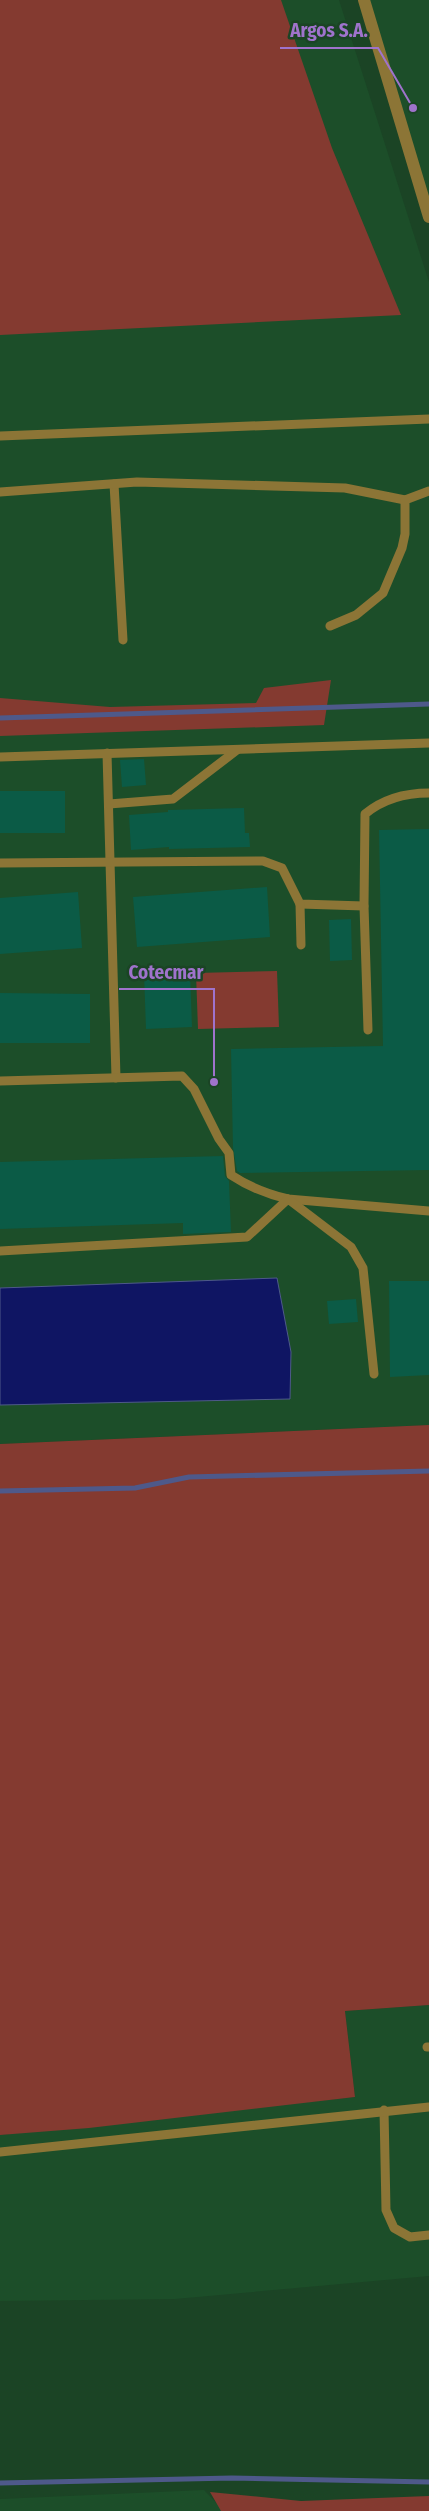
<svg xmlns="http://www.w3.org/2000/svg" width="429" height="2511" viewBox="0 0 429 2511" font-family="'Fira Sans Condensed',sans-serif">
  <style>
    .built { fill: #1c4e29 }
    .green { fill: #843a30 }
    .water { fill: #0f1563; stroke: #4e598a }
    .lines { fill: none; stroke-linecap: round; stroke-linejoin: round }
    .stream { stroke: #4e598a; stroke-width: 5 }
    .building { fill: #0b5b46 }
    .service { stroke: #8c7536; stroke-width: 9 }
    .tertiary { stroke: #8c7536; stroke-width: 12 }
    .leader { fill: none; stroke: #9f73cc; stroke-width: 2 }
    .callout-dot { fill: #9f73cc; stroke: #1b4425; stroke-width: 2 }
    .callout-label { font-size: 19px; text-anchor: middle; font-weight: bold; fill: #9f73cc; stroke: #1b4425; stroke-width: 5; stroke-linejoin: round; paint-order: stroke }
  </style>
  <rect width="100%" height="100%" fill="#1b4425"/>
  <g class="built">
    <path d="M0 0H339L429 282V1425L0 1444Z"/>
    <path d="M364 0H429V217Z"/>
    <path d="M429 2005V2276L175 2299 0 2301V2135L355 2097 345 2011Z"/>
    <path d="M204 2490 224 2511H0V2499Z"/>
  </g>
  <g class="green">
    <path d="M0 0H281L332 148 401 315 0 335Z"/>
    <path d="M331 680 324 725 0 736V698L110 707 256 703 264 688Z"/>
    <path d="M277 971 279 1027 198 1029 196 973Z"/>
    <path d="M429 1425V2005L345 2011 355 2097 89 2128 0 2135V1444Z"/>
    <path d="M210 2492 301 2501 429 2496V2511H221Z"/>
  </g>
  <path class="water" d="M277 1278 291 1352 290 1399 0 1405V1288Z"/>
  <g class="lines">
    <g class="stream">
      <path d="M0 718 429 704"/>
      <path d="M0 1491 135 1488 189 1477 429 1471"/>
      <path d="M0 2483 232 2478 429 2482"/>
    </g>
  </g>
  <g class="building">
    <path d="M144 759 146 785 122 787 120 760Z"/>
    <rect x="0" y="791" width="65" height="42"/>
    <path d="M244 808 245 833H249L250 847 169 849V847L131 850 129 815 168 812V810Z"/>
    <path d="M429 829V1170L240 1173 237 1171 233 1148 231 1049 383 1046 379 830Z"/>
    <path d="M267 887 270 937 137 947 133 897Z"/>
    <path d="M78 892 82 948 0 954V898Z"/>
    <path d="M351 919 352 960 330 961 329 920Z"/>
    <path d="M190 972 192 1027 146 1029 144 973Z"/>
    <path d="M0 993 90 994V1043H0Z"/>
    <path d="M223 1156 225 1176 229 1181 231 1232 183 1234V1223L0 1229V1162Z"/>
    <path d="M389 1281H429V1375L390 1377Z"/>
    <path d="M356 1299 358 1322 329 1324 327 1301Z"/>
  </g>
  <g class="lines">
    <g class="service">
      <path d="M0 436 429 419"/>
      <path d="M114 484 123 640"/>
      <path d="M0 492 137 482 345 488 405 500"/>
      <path d="M330 626 356 615 383 593 402 548 405 534V500L429 491"/>
      <path d="M107 753 116 1078"/>
      <path d="M0 757 429 743"/>
      <path d="M109 804 173 799 237 750"/>
      <path d="M0 863 263 861 282 868 300 904 364 906"/>
      <path d="M300 904 301 945"/>
      <path d="M368 1030 364 906 365 814C383 799 405 793 429 793"/>
      <path d="M0 1081 182 1076 194 1089 219 1139 229 1153 231 1175C249 1187 267 1194 288 1199L429 1211"/>
      <path d="M0 1251 247 1237 288 1199 351 1247 363 1268 374 1374"/>
      <path d="M427 2047H429"/>
      <path d="M384 2110 386 2210 394 2228 410 2237 429 2235"/>
      <path d="M0 2152 429 2107"/>
    </g>
    <path class="tertiary" d="M364 0 429 217"/>
  </g>
  <path class="leader" d="M413 108L378 48H280M214 1082L214 989H119"/>
  <g class="callout-dot">
    <circle cx="413" cy="108" r="5"/>
    <circle cx="214" cy="1082" r="5"/>
  </g>
  <g class="callout-label">
    <text x="329" y="37">Argos S.A.</text>
    <text x="166" y="979">Cotecmar</text>
  </g>
</svg>
